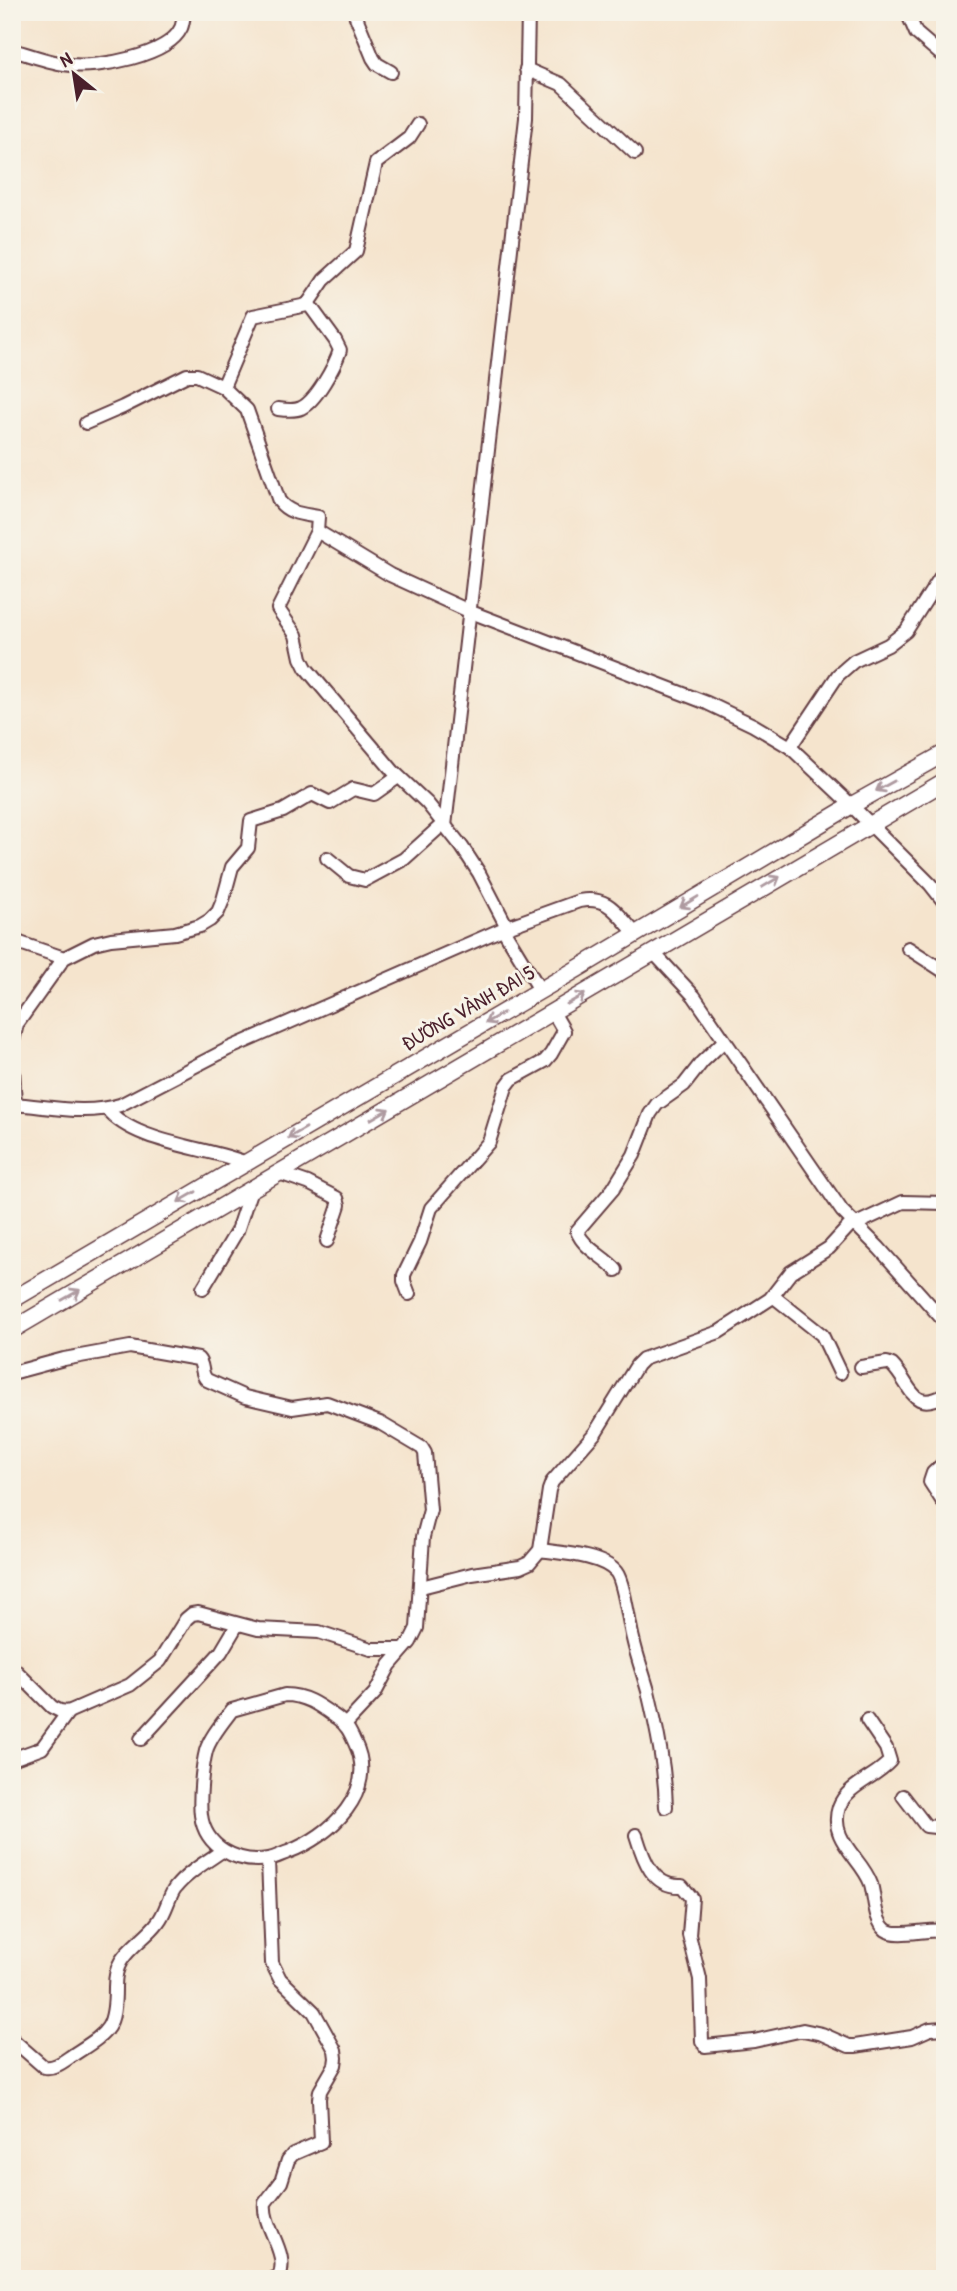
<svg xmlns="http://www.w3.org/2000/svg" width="957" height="2291" viewBox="0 0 957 2291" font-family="'Patrick Hand',sans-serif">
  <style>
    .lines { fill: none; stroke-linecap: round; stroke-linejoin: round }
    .minor-casing { stroke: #643d43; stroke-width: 16 }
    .major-casing { stroke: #643d43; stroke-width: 19 }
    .minor { stroke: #fff; stroke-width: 12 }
    .major { stroke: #fff; stroke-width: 16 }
    .oneway { stroke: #ae9aa0 }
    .labels { text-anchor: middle; stroke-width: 6; stroke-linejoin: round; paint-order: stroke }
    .street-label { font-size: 21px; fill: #4a1f2b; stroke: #f7f3e8 }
  </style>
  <rect width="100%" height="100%" fill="#f7f3e8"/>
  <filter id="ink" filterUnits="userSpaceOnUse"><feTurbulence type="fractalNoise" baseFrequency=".0143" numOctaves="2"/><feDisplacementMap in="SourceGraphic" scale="14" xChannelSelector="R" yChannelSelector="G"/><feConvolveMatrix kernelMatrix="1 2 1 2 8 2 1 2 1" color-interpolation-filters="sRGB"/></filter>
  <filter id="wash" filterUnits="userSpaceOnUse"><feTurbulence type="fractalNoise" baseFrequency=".00686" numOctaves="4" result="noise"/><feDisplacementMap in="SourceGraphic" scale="28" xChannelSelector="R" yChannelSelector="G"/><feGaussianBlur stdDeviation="1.57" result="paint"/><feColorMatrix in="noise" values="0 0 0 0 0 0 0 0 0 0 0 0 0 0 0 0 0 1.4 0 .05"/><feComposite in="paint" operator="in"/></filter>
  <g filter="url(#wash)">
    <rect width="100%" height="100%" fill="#f5e4cd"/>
  </g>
  <g filter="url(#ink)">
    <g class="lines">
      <g class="minor-casing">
        <g id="minor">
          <path d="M354 12 373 58 377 64 391 72"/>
          <path d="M907 12 916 33 945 58"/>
          <path d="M12 50C31 55 51 63 71 65 98 68 168 56 181 28 183 24 183 17 185 12"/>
          <path d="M526 69 561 84 635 153"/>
          <path d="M223 387 253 316 307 305 324 280 356 251 376 163 409 138 418 124"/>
          <path d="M278 409C286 410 295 411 301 408 316 401 335 366 340 350L335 340 308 303"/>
          <path d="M86 423 123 407 187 375H197L223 387 247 410 279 501C289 514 303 514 318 517L317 531 278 609 296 635 301 658 306 668 393 771 427 803 462 847 479 873 507 927"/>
          <path d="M317 531 390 575 471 612 707 703 753 725 790 747 849 803 930 884 945 903"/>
          <path d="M790 747 838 675 854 661 888 645 906 631 945 570"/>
          <path d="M445 826 526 118 528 12"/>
          <path d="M327 858 349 876 365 880 404 859 443 824"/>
          <path d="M503 929 540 990"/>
          <path d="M12 938 20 943 64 958"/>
          <path d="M908 948 945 972"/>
          <path d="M654 953 694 996 842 1211 879 1248 945 1322"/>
          <path d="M12 1045 17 1024 64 958 94 943 111 939 175 933 200 926 210 920 218 912 223 900 232 867 248 848 251 821 283 811 312 794 330 803 353 789 374 794 398 777"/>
          <path d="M12 1051 15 1104"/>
          <path d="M12 1104C49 1106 84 1116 120 1105L228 1049 507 927 579 901C609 895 617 914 636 934"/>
          <path d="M107 1109C134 1143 207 1147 246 1163"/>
          <path d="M279 1173 308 1183 337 1198 339 1205 327 1241"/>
          <path d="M854 1225 903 1202 945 1203"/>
          <path d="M616 1270C604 1256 584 1249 577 1231L613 1189 634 1155 650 1114 657 1104 684 1085 702 1062 724 1041"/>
          <path d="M203 1288 237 1231 251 1189"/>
          <path d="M409 1294 404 1281V1275L420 1242 431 1208 489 1142 506 1087 512 1079 545 1061 551 1054 564 1031 553 1012"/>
          <path d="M773 1296 822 1335 840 1373"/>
          <path d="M861 1367 887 1363 892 1365C912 1385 911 1413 945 1395"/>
          <path d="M12 1373 64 1359 130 1347 198 1359C204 1365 200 1374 207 1380L245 1397 292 1408 327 1403 380 1423 422 1448 425 1453 430 1510 423 1537 417 1628 410 1642 390 1665 375 1693 346 1724"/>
          <path d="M945 1462 933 1473 930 1482 945 1505"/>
          <path d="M540 1550C560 1553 602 1555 616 1572 624 1582 629 1624 633 1639 637 1657 643 1673 648 1691 657 1729 665 1767 666 1807"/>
          <path d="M421 1587 472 1574 520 1567 529 1563 540 1550 549 1490 552 1482 595 1433 637 1365 643 1359 719 1332 770 1299 791 1272 829 1248 852 1223"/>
          <path d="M12 1667 52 1707 60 1711 68 1712 130 1685 160 1661 186 1619 192 1614 198 1613 258 1629 319 1632 371 1649H403"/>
          <path d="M285 1695C306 1695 320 1706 337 1718 347 1725 350 1732 355 1743 379 1792 330 1836 288 1852 282 1854 275 1858 268 1859 237 1864 205 1847 201 1815 199 1799 202 1767 206 1751 210 1737 223 1722 232 1710Z"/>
          <path d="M867 1720 886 1748 890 1761C875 1778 847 1785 839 1807 828 1840 862 1858 871 1884 875 1898 874 1920 886 1930 897 1938 930 1928 945 1931"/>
          <path d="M141 1739 221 1652 237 1625"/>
          <path d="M12 1759 42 1748 68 1712"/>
          <path d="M903 1796 926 1826 945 1828"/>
          <path d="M636 1835C643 1858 652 1888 682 1886L692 1898 689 1935 700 1979 702 2041 705 2046 754 2041 803 2030 822 2034 849 2046H855L912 2037 930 2029 945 2028"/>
          <path d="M268 1860 272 1963 280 1979 314 2012 335 2050 336 2058 335 2065 320 2091 319 2099 321 2142 293 2154 288 2160 281 2182 265 2203C262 2227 290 2253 279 2277L272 2279"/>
          <path d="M12 2039 44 2067C55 2069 64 2061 73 2055 108 2032 115 2030 115 1987 115 1977 116 1969 121 1961 130 1946 148 1936 158 1922 166 1912 168 1898 175 1888 187 1873 206 1862 222 1851"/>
        </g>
      </g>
      <g class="major-casing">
        <g id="major">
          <path d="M12 1300 577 969 852 805 945 753"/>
          <path d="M12 1330 945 781"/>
        </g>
      </g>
      <use href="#minor" class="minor"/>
      <use href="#major" class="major"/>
    </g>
    <defs><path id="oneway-shaft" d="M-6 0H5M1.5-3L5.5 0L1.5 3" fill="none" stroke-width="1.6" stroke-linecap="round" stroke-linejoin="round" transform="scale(1.75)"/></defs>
    <g class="oneway">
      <use href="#oneway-shaft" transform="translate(885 786) rotate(151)"/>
      <use href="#oneway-shaft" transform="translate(771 882) rotate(-31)"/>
      <use href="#oneway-shaft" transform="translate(689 902) rotate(149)"/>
      <use href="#oneway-shaft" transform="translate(576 999) rotate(-30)"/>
      <use href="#oneway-shaft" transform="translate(494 1018) rotate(150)"/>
      <use href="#oneway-shaft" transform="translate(380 1114) rotate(-30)"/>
      <use href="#oneway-shaft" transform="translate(297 1133) rotate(150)"/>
      <use href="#oneway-shaft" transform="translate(187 1197) rotate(150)"/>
      <use href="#oneway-shaft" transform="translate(71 1295) rotate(-30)"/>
    </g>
  </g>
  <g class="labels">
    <g class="street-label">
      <text transform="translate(468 1008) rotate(-30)" y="7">ĐƯỜNG VÀNH ĐAI 5</text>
    </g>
  </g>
  <rect width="957" height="2291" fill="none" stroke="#f7f3e8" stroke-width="42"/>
  <g transform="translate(74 74) rotate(330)" stroke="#f7f3e8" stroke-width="5" paint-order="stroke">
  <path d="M0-5L12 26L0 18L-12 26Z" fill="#4a1f2b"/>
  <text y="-10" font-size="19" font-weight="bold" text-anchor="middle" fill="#4a1f2b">N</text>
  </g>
</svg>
